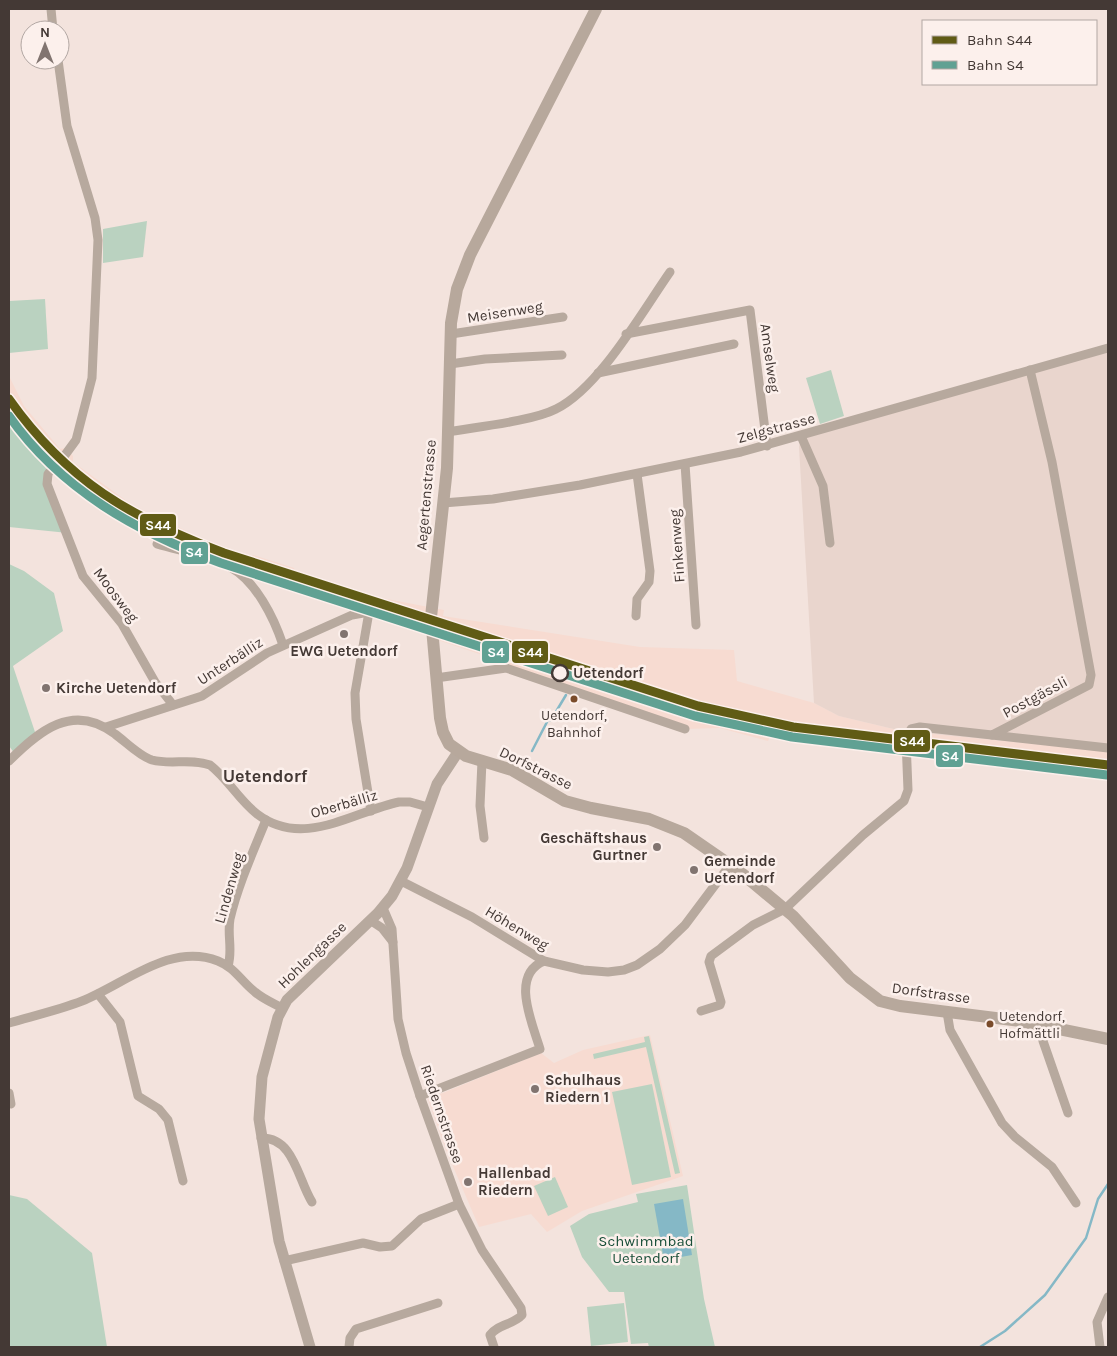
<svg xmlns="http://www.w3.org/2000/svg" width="1117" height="1356" viewBox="0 0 1117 1356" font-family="Karla,sans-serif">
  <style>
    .built { fill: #f7dbd1 }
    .industrial { fill: #e9d5cd }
    .green { fill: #bad2c0 }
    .water { fill: #85b8c6 }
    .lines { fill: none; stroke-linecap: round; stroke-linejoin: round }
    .stream { stroke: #85b8c6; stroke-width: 2.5 }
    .minor-tunnel { stroke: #d0c1bb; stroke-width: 9; stroke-dasharray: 9 4.5; stroke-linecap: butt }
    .minor { stroke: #b7a99e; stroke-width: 9 }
    .tertiary { stroke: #b7a99e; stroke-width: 11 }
    .secondary { stroke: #b7a89c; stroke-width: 12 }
    .rail-1-casing { stroke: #fcf0ec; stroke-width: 12 }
    .rail-2-casing { stroke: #fcf0ec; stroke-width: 12 }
    .rail-1 { stroke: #605b15; stroke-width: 9 }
    .rail-2 { stroke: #60a193; stroke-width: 9 }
    .poi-dot { fill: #817470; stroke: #fcf0ec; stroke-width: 2 }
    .stop-dot { fill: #fcf0ec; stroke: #443935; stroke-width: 2.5 }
    .bus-dot { fill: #7a4b2a; stroke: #fcf0ec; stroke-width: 2 }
    .labels { text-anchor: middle; stroke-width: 5; stroke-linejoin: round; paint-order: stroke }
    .bus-label { font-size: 14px; fill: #443935; stroke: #fcf0ec }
    .street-label { font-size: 15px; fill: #443935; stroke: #fcf0ec }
    .poi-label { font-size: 15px; font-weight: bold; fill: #443935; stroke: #fcf0ec; text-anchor: start }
    .stop-label { font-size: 15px; font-weight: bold; fill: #443935; stroke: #fcf0ec; text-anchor: start }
    .park-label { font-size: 15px; fill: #184e38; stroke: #fcf0ec }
    .quarter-label { font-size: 18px; font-weight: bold; fill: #443935; stroke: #fcf0ec }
    .line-badge { stroke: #fcf0ec; stroke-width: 2 }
    .badge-label { font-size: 14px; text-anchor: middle; font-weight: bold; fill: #fff }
  </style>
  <rect width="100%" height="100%" fill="#f3e3dd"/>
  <g class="built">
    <path d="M9 376 24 406 60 449 66 448 73 456V462L132 505 199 537 251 557 253 555 294 568 296 572 356 593 444 610 443 616 640 647 734 650 737 681 814 703 839 716 902 731 1108 751V770L996 754 899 743 837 737 770 736 768 741 720 728 685 729 506 668 503 662 432 638 428 624 266 575 265 571 154 535 114 515 45 465 9 421Z"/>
    <path d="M650 1035 683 1176 582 1211 547 1232 531 1214 479 1227 446 1150 428 1099 541 1053 554 1063 583 1050Z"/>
  </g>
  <path class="industrial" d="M1108 348V751L902 731 839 716 814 703 799 447 801 436Z"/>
  <g class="green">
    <path d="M147 221 143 257 103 263V229Z"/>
    <path d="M45 299 48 349 9 353V301Z"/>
    <path d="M831 370 844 416 820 424 806 378Z"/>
    <path d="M9 421 45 465 68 533 9 527Z"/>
    <path d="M9 564 24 571 54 593 63 631 13 666 36 735 15 754 9 746Z"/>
    <path d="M649 1036 680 1173 675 1174 646 1047 594 1059 593 1054 645 1042 644 1037Z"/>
    <path d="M652 1084 671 1177 632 1185 612 1092Z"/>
    <path d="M555 1177 568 1207 548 1216 534 1186Z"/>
    <path d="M687 1185 704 1299 715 1347H649L648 1343 631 1344 624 1292H609L582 1257 570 1226 589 1214 638 1202 636 1194Z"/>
    <path d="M9 1195 27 1199 92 1253 107 1347H9Z"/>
    <path d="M624 1303 628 1342 591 1346 587 1307Z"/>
  </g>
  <path class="water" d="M683 1199 692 1255 664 1260 654 1204Z"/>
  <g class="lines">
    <g class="stream">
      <path d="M532 751 548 720H551L566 695"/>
      <path d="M980 1347 1005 1331 1045 1295 1086 1238 1098 1199 1108 1184"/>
    </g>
    <path class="minor-tunnel" d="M53 467 65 455"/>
    <g class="minor">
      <path d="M51 9 53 30"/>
      <path d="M58 60 67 126 95 218 98 240 92 378 76 440 65 455"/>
      <path d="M451 334 563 317"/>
      <path d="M626 334 750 310 767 446"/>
      <path d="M450 364 485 359 562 355"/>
      <path d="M598 373 734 344"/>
      <path d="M448 432C476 427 533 421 556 409 599 388 642 312 670 272"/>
      <path d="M801 436 823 486 830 543"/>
      <path d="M685 464 696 625"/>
      <path d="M53 467 48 474 47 484 83 576 122 624 155 682 173 705"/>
      <path d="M443 503 493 499 580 485 741 452 1108 348"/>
      <path d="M157 544C180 551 208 555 230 567 256 581 274 618 283 645"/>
      <path d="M369 612 355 693 356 719 371 811"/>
      <path d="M636 616 637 599 649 582 650 571 637 474"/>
      <path d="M436 678 506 668 685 729"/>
      <path d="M106 727 202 696 267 653 352 615 369 612 384 613 431 629"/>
      <path d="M992 735 1108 748"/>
      <path d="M9 761C39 731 73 702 115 734 126 742 139 756 152 760 171 765 191 758 210 765 228 779 239 800 257 814 303 849 352 812 399 802H410L428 807"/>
      <path d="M482 761 480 806 484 838"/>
      <path d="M401 881 472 917 544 961 583 970 608 972 624 970 637 965 660 949 685 925 730 865"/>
      <path d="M383 908 392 929 398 1019 406 1053 420 1096 459 1204 482 1250 521 1308 522 1315C513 1325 498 1324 490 1335L494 1347"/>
      <path d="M370 920 382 928 393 942"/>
      <path d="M228 966C233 950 227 935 230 919 238 885 253 852 266 820"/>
      <path d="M98 994 120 1022 138 1096 159 1109 168 1120 183 1181"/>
      <path d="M701 1011 720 1005 721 1002 709 962 711 956 753 925 785 909 863 835 904 801 908 790 906 740 911 729 920 727 992 735 1089 685 1091 675 1052 462 1030 370"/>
      <path d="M947 1012 950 1030 1002 1123 1015 1137 1052 1167 1076 1203"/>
      <path d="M9 1023C33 1016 59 1010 82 1001 125 984 170 942 218 961 234 967 242 982 255 992 263 999 273 1003 282 1008"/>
      <path d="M1040 1025 1043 1041 1068 1113"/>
      <path d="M9 1093 11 1104"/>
      <path d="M420 1096 540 1049C532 1022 510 975 544 961"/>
      <path d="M261 1138C294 1137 298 1180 312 1202"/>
      <path d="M284 1261 363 1243 380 1247 392 1246 421 1219 459 1204"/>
      <path d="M349 1347 350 1338 356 1329 438 1303"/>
      <path d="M1100 1347 1097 1322 1108 1297"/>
    </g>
    <path class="tertiary" d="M310 1347 279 1241 259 1119 262 1077 278 1017 287 1000 378 913 392 896 407 868 437 784 458 752"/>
    <path class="secondary" d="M596 9 470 255 457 289 451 323 447 468 431 617 440 718 443 732 449 744 466 756 512 770 565 801 591 808 649 819 684 833 739 871 793 916 850 978 880 1001 900 1006 1020 1021 1108 1039"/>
    <g class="rail-1-casing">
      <path id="rail-1" d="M9 399C67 481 131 518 224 553L698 706 793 727 1108 765"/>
    </g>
    <g class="rail-2-casing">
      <path id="rail-2" d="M9 416C61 490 137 532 221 563L695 716 792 737 1107 775"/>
    </g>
    <use href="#rail-1" class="rail-1"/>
    <use href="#rail-2" class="rail-2"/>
  </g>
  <g class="poi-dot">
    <circle cx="344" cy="634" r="5"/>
    <circle cx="46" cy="688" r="5"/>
    <circle cx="657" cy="847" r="5"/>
    <circle cx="694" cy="870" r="5"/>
    <circle cx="535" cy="1089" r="5"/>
    <circle cx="468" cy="1182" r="5"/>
  </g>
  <circle class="stop-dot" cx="560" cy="673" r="8"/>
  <g class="bus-dot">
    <circle cx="574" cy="699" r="4.5"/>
    <circle cx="990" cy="1024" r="4.5"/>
  </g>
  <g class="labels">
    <g class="bus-label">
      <text x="574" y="720">Uetendorf,<tspan x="574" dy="17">Bahnhof</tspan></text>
      <text x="999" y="1021" text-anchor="start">Uetendorf,<tspan x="999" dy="17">Hofmättli</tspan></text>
    </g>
    <g class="street-label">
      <text transform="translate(505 312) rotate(-9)" y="5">Meisenweg</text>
      <text transform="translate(770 358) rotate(82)" y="5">Amselweg</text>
      <text transform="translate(776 428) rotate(-15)" y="5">Zelgstrasse</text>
      <text transform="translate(426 495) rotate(-85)" y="5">Aegertenstrasse</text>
      <text transform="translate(677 546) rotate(-94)" y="5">Finkenweg</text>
      <text transform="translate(116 595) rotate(53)" y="5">Moosweg</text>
      <text transform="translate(230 661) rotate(-33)" y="5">Unterbälliz</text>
      <text transform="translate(1035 697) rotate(-28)" y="5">Postgässli</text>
      <text transform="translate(536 768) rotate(26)" y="5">Dorfstrasse</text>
      <text transform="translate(344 804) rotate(-16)" y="5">Oberbälliz</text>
      <text transform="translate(229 888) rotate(-74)" y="5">Lindenweg</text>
      <text transform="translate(517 928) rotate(31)" y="5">Höhenweg</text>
      <text transform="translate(312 955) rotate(-44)" y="5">Hohlengasse</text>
      <text transform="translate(931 993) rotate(8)" y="5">Dorfstrasse</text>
      <text transform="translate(442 1114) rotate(71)" y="5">Riedernstrasse</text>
    </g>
    <g class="poi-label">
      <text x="344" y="656" text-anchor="middle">EWG Uetendorf</text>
      <text x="56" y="693">Kirche Uetendorf</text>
      <text x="647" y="843" text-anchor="end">Geschäftshaus<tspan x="647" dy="17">Gurtner</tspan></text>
      <text x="704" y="866">Gemeinde<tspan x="704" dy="17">Uetendorf</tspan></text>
      <text x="545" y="1085">Schulhaus<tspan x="545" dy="17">Riedern 1</tspan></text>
      <text x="478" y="1178">Hallenbad<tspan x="478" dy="17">Riedern</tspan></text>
    </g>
    <g class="stop-label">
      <text x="573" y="678">Uetendorf</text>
    </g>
    <g class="park-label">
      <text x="646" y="1246">Schwimmbad<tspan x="646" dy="17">Uetendorf</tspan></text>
    </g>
    <g class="quarter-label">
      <text x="265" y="782">Uetendorf</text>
    </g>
  </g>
  <g class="line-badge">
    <rect x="139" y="513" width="38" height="24" rx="5" fill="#605b15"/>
    <rect x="180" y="541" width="29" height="24" rx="5" fill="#60a193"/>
    <rect x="481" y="640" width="29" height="24" rx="5" fill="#60a193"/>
    <rect x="511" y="640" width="38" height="24" rx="5" fill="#605b15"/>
    <rect x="893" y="729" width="38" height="24" rx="5" fill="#605b15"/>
    <rect x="935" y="744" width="29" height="24" rx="5" fill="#60a193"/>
  </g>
  <g class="badge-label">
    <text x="158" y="530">S44</text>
    <text x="194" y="557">S4</text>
    <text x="496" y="657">S4</text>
    <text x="530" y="657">S44</text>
    <text x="912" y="746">S44</text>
    <text x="950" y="761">S4</text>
  </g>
  <rect width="1117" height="1356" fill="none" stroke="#443935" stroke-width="20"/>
  <rect x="922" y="20" width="175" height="65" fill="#fcf0ec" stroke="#b2a7a3"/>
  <rect x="932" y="36" width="25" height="8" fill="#605b15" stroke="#b2a7a3"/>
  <text x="967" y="45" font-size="15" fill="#443935">Bahn S44</text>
  <rect x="932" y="61" width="25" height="8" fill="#60a193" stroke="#b2a7a3"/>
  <text x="967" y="70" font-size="15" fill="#443935">Bahn S4</text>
  <g transform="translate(45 45)"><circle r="24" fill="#fcf0ec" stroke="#b2a7a3"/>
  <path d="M0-4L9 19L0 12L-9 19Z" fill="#817470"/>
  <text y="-8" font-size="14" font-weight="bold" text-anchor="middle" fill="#443935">N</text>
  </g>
</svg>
